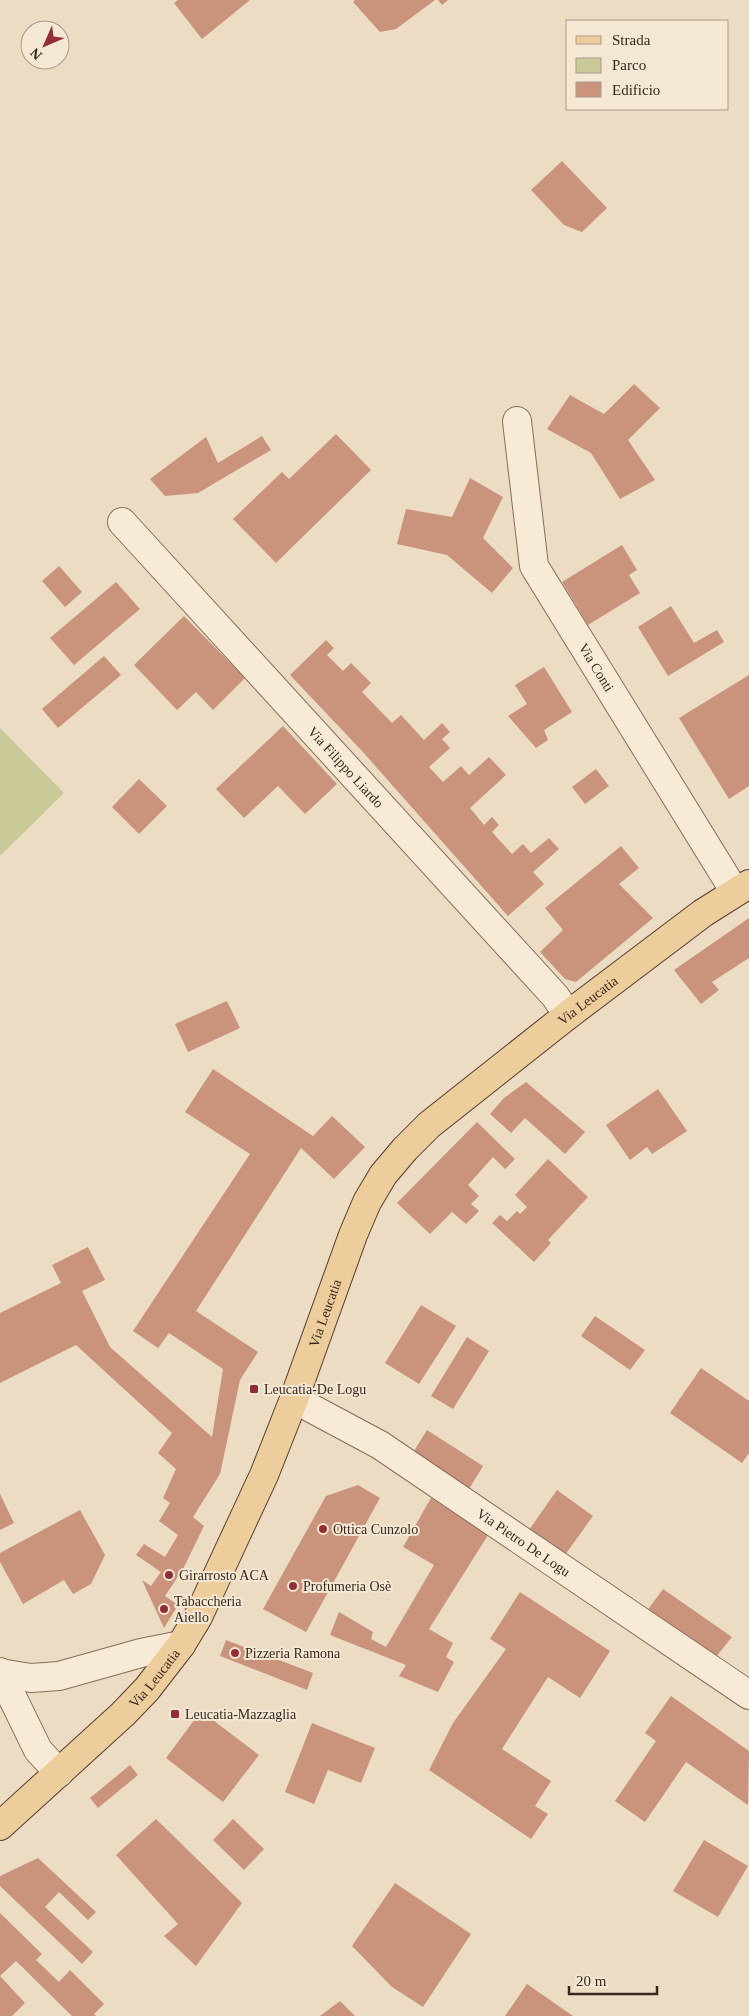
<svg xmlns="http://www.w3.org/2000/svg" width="749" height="2016" viewBox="0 0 749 2016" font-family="'Times New Roman',serif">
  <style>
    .green { fill: #c9ca98 }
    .building { fill: #c9947b }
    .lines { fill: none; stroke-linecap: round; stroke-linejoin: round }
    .minor-casing { stroke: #866d5b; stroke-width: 30 }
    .major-casing { stroke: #543c2f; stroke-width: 30 }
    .minor { stroke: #f7ead6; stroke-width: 28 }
    .major { stroke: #eecd9d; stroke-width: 28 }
    .poi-dot { fill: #922d38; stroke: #f4e7d3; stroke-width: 2 }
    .labels { text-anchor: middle; stroke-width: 4; stroke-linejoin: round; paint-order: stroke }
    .street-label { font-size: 14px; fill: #36281e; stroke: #f4e7d3 }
    .poi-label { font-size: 14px; fill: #36281e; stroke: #f4e7d3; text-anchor: start }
  </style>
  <rect width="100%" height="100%" fill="#ecdcc3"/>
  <path class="green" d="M0 728 64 793 1 855 0 854Z"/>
  <g class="building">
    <path d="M178 0H250L202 39 174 3Z"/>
    <path d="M355 0H435L396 29 380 32 353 2Z"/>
    <path d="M438 0H448L442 5Z"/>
    <path d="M562 161 607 208 582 232 564 225 531 190Z"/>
    <path d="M634 384 660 408 628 440 655 480 620 499 591 453 547 429 570 395 604 414Z"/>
    <path d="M336 434 371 470 276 563 233 519 282 472 289 479Z"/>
    <path d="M262 436 271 450 198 493 165 496 150 479 206 437 218 463Z"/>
    <path d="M470 478 503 497 483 538 513 568 492 593 447 555 397 544 406 509 452 517Z"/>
    <path d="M622 545 637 570 629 575 640 593 588 625 562 582Z"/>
    <path d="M59 566 82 592 65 607 42 581Z"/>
    <path d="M116 582 140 609 74 665 50 638Z"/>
    <path d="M671 606 694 643 717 630 724 642 668 676 638 627Z"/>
    <path d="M184 616 245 678 213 710 196 692 177 710 134 665Z"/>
    <path d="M326 640 334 648 327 655 343 671 351 663 371 683 362 692 392 723 401 715 424 740 442 723 450 732 442 739 450 748 429 767 443 782 461 766 469 775 489 757 506 775 470 808 484 825 492 817 499 825 492 832 512 854 523 844 531 853 549 838 559 849 533 872 544 884 508 916 362 751 290 675Z"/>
    <path d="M104 656 121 675 58 728 42 709Z"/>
    <path d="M544 667 572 712 544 730 548 740 536 748 508 716 527 704 515 685Z"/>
    <path d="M749 675V786L729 799 679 718Z"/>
    <path d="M283 726 337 784 305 814 278 786 244 818 216 789Z"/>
    <path d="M596 769 609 786 585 804 572 787Z"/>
    <path d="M139 779 167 806 139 834 112 807Z"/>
    <path d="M621 846 639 868 619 884 653 918 576 982 565 979 540 952 563 930 545 908Z"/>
    <path d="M749 918V958L712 982 719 990 701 1004 674 970Z"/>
    <path d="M227 1001 240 1028 188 1052 175 1024Z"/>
    <path d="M213 1069 313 1136 332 1116 365 1147 334 1179 301 1148 196 1311 258 1352 240 1380 220 1474 193 1517 204 1526 183 1569 165 1596 178 1605 164 1628 142 1580 151 1586 161 1572 136 1555 144 1544 165 1557 178 1535 159 1521 170 1503 163 1498 176 1469 158 1453 172 1433 76 1345 0 1383V1313L61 1283 52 1265 88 1247 105 1280 82 1291 110 1347 212 1437 223 1369 169 1333 158 1348 133 1331 250 1154 185 1112Z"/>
    <path d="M526 1082 585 1132 565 1154 525 1118 511 1133 490 1114 504 1098Z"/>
    <path d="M658 1089 687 1131 652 1154 647 1147 630 1160 606 1125Z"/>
    <path d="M477 1122 515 1159 505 1169 493 1157 468 1185 479 1196 471 1204 479 1211 466 1224 452 1212 430 1234 397 1203Z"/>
    <path d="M548 1159 588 1197 548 1240 551 1243 534 1262 492 1223 500 1215 507 1221 517 1211 520 1214 527 1207 515 1195Z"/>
    <path d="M421 1305 456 1326 419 1384 385 1363Z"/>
    <path d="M595 1316 645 1350 630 1370 581 1336Z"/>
    <path d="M467 1337 489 1351 453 1409 431 1396Z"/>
    <path d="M701 1368 749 1401V1453L742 1463 670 1413Z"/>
    <path d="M427 1430 483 1466 469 1489 414 1451Z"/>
    <path d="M358 1485 380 1498 306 1632 263 1609 326 1496Z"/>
    <path d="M557 1490 593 1516 565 1555 529 1530Z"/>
    <path d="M0 1494 14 1523 0 1530Z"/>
    <path d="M431 1498 488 1535 429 1629 453 1643 446 1657 454 1662 438 1692 399 1676 406 1665 330 1635 339 1612 373 1632 371 1639 386 1647 434 1565 403 1547Z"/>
    <path d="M80 1510 105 1555 91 1584 73 1594 64 1580 23 1604 0 1562V1553Z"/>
    <path d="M663 1589 732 1637 715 1658 647 1611Z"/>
    <path d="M520 1592 610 1651 580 1698 548 1677 502 1749 551 1781 535 1806 548 1814 531 1839 429 1770 453 1723 506 1649 490 1639Z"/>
    <path d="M226 1640 313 1673 307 1690 220 1656Z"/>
    <path d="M671 1696 749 1751 748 1805 686 1762 645 1822 615 1801 656 1741 645 1733Z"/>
    <path d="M201 1711 259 1755 223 1802 166 1758Z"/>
    <path d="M312 1723 375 1748 361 1783 328 1770 314 1804 285 1792Z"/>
    <path d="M130 1765 138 1775 98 1808 90 1798Z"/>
    <path d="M156 1819 242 1903 196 1966 164 1936 178 1924 116 1855Z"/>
    <path d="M233 1819 264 1849 244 1870 213 1840Z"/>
    <path d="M704 1840 748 1866 718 1917 673 1891Z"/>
    <path d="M38 1858 96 1912 88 1920 59 1892 45 1907 93 1952 82 1964 0 1886V1876Z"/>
    <path d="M395 1883 471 1934 423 2007 392 1987 352 1946Z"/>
    <path d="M0 1913 42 1954 36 1960 59 1982 70 1970 104 2004 94 2014 96 2016H72L16 1961 0 1976 25 2003 12 2016H0Z"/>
    <path d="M527 1984 573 2016H505Z"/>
    <path d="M340 2001 355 2016H320Z"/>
  </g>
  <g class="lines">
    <g class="minor-casing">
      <g id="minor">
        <path id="s1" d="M517 421 534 566 735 892"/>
        <path id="s2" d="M122 522 555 996 568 1015"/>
        <path id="s3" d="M294 1399 380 1445 749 1695"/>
        <path d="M0 1672 38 1750 59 1773"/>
        <path d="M0 1673 31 1678 59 1676 141 1653 181 1645"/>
      </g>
    </g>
    <g class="major-casing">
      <g id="major">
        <path id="s4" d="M0 1826 123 1714 147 1689 181 1645 198 1617 264 1475 294 1399 353 1235 367 1202 383 1175 405 1149 429 1125 568 1015 703 913 749 884"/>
      </g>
    </g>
    <use href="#minor" class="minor"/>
    <use href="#major" class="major"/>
  </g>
  <g class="poi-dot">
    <rect x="249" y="1384" width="10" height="10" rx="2.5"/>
    <circle cx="323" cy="1529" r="5"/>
    <circle cx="169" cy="1575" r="5"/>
    <circle cx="293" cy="1586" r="5"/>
    <circle cx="164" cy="1609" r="5"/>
    <circle cx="235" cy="1653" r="5"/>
    <rect x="170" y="1709" width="10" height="10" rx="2.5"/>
  </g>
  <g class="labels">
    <g class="street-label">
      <text dy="5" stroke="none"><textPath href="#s1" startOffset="265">Via Conti</textPath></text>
      <text dy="5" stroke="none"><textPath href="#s2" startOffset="332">Via Filippo Liardo</textPath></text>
      <text dy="5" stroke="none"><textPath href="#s4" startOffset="1039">Via Leucatia</textPath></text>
      <text dy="5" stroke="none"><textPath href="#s4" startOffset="619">Via Leucatia</textPath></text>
      <text dy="5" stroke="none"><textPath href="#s3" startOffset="271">Via Pietro De Logu</textPath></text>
      <text dy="5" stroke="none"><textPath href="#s4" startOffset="214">Via Leucatia</textPath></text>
    </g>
    <g class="poi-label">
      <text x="264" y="1394">Leucatia-De Logu</text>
      <text x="333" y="1534">Ottica Cunzolo</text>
      <text x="179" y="1580">Girarrosto ACA</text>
      <text x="303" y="1591">Profumeria Osè</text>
      <text x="174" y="1606">Tabaccheria<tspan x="174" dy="16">Aiello</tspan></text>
      <text x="245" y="1658">Pizzeria Ramona</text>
      <text x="185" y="1719">Leucatia-Mazzaglia</text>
    </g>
  </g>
  <rect x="566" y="20" width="162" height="90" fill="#f4e7d3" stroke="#a89b8b"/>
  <rect x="576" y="36" width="25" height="8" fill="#eecd9d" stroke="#a89b8b"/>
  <text x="612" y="45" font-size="15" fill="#36281e">Strada</text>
  <rect x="576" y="58" width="25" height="15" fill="#c9ca98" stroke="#a89b8b"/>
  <text x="612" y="70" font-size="15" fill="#36281e">Parco</text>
  <rect x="576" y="82" width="25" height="15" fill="#c9947b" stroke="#a89b8b"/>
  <text x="612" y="95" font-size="15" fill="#36281e">Edificio</text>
  <g transform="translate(45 45) rotate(225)"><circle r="24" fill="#f4e7d3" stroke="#a89b8b"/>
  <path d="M0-4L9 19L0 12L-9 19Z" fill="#922d38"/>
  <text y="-8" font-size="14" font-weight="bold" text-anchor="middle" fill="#36281e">N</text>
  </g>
  <path d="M569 1986v8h88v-8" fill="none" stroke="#36281e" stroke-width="2.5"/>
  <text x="576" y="1986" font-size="15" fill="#36281e" stroke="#f4e7d3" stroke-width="4" paint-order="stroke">20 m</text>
</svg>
